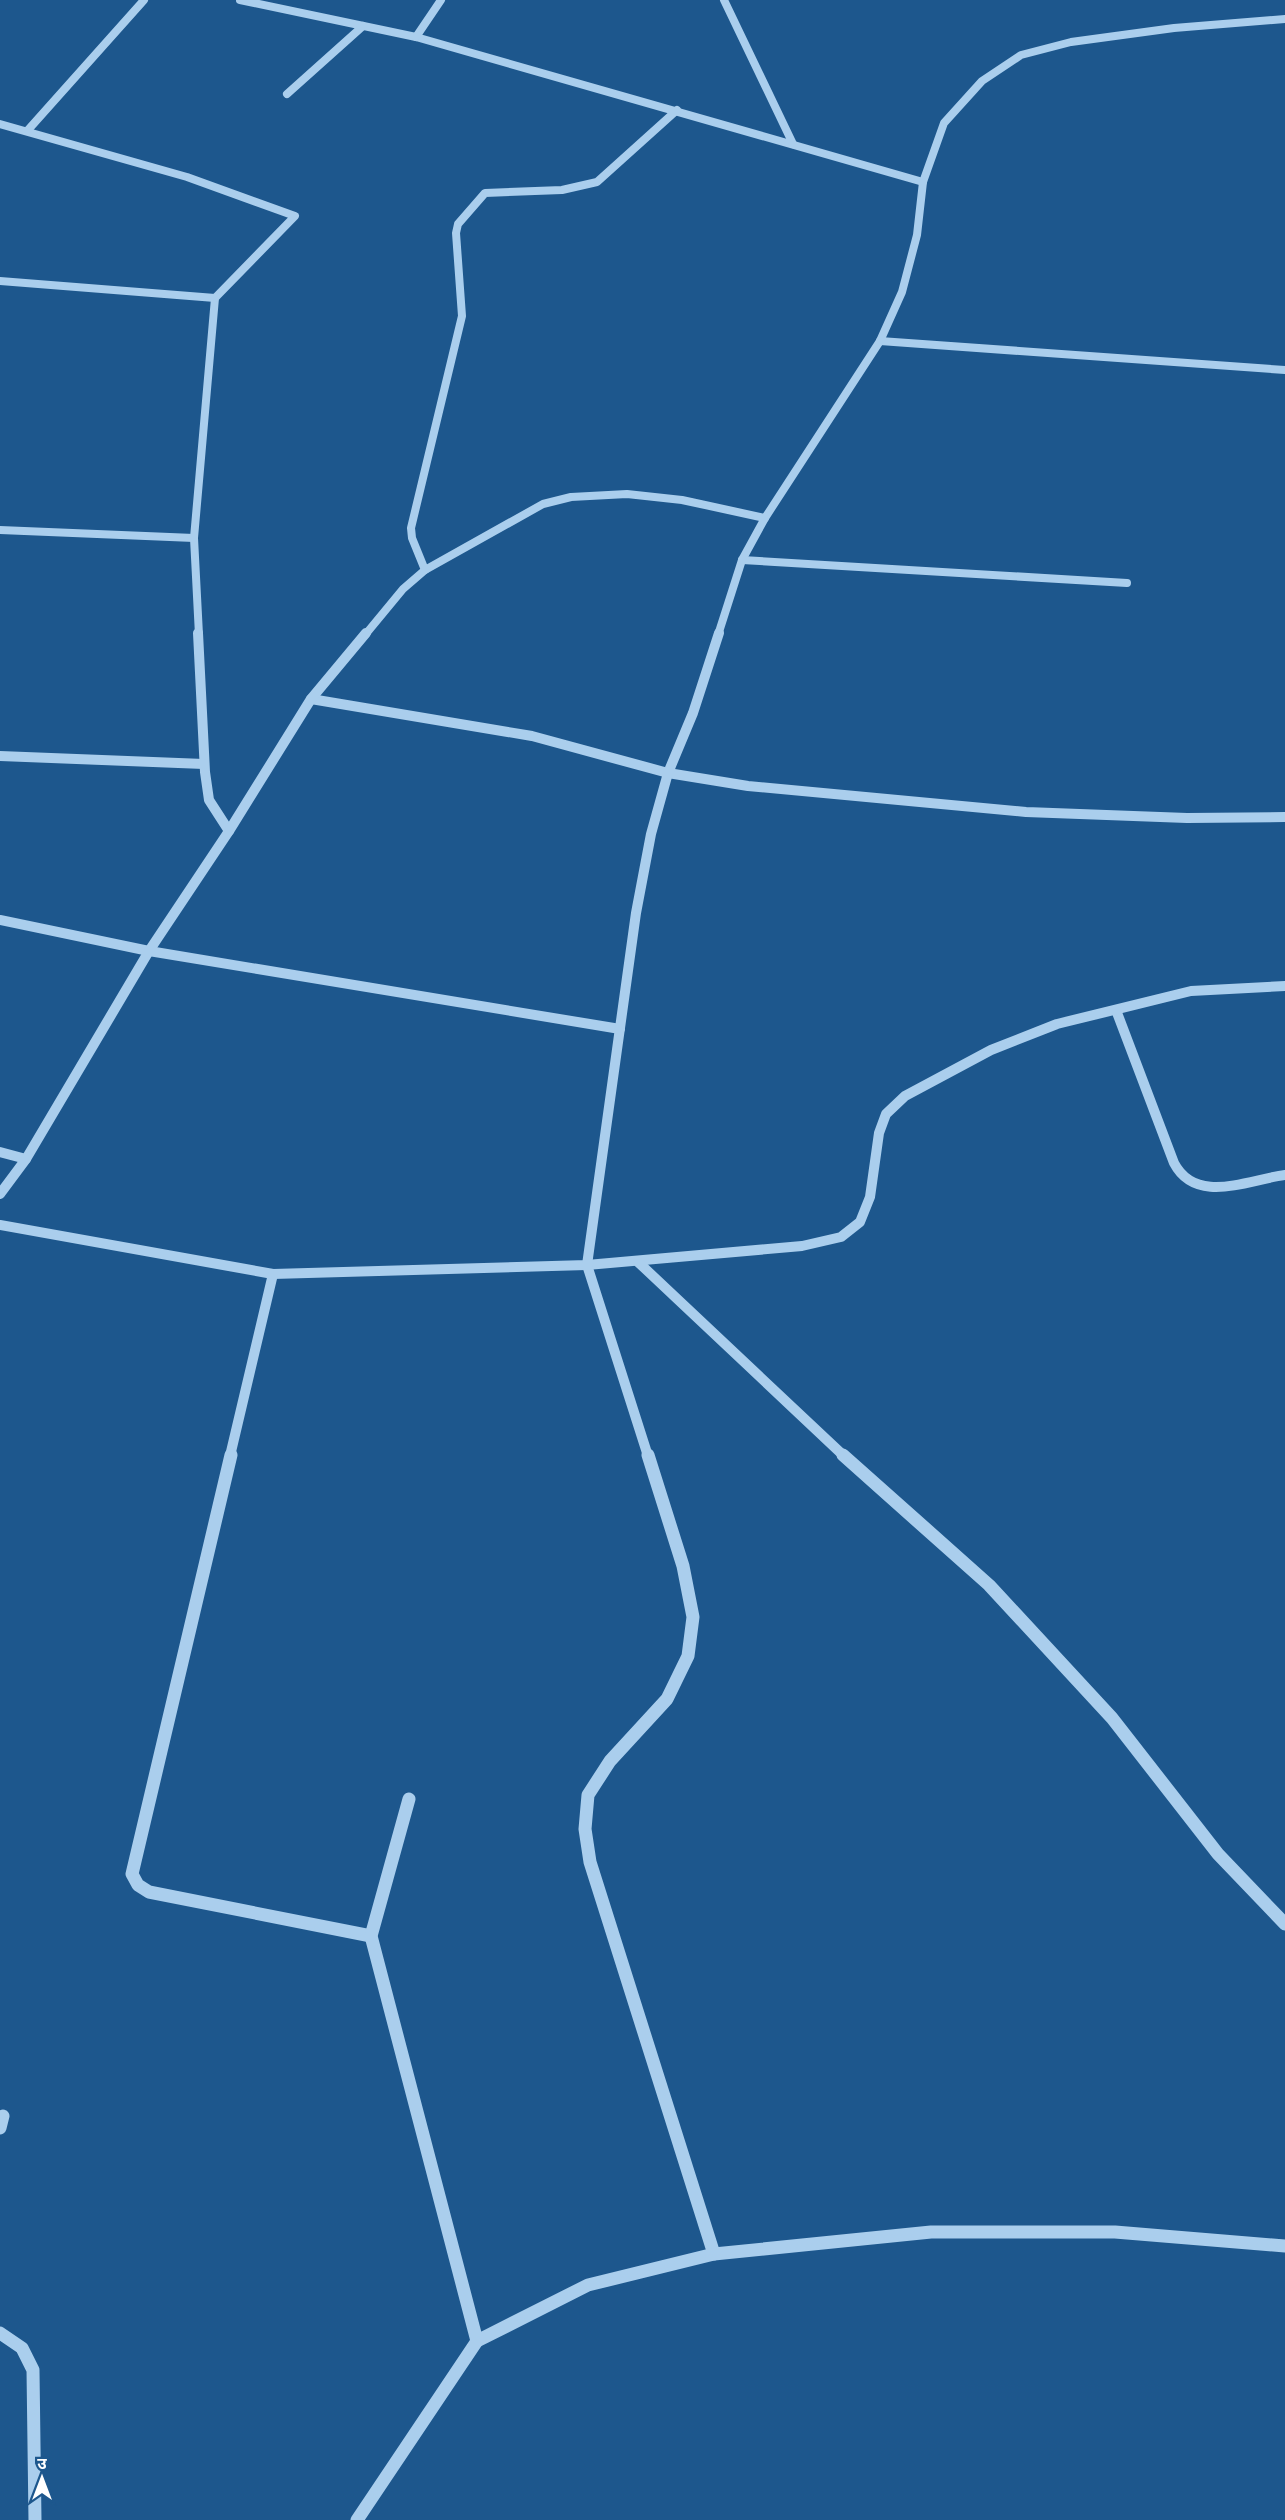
<svg xmlns="http://www.w3.org/2000/svg" width="1285" height="2520" viewBox="0 0 1285 2520" font-family="'Alegreya Sans','Noto Sans Devanagari',sans-serif">
  <style>
    .lines { fill: none; stroke-linecap: round; stroke-linejoin: round }
    .minor-far2 { stroke: #aaceed; stroke-width: 8 }
    .minor-far1 { stroke: #aaceed; stroke-width: 10 }
    .minor { stroke: #aaceed; stroke-width: 13 }
  </style>
  <rect width="100%" height="100%" fill="#1d578d"/>
  <g class="lines">
    <g class="minor-far2">
      <path d="M240 0 416 37 923 182"/>
      <path d="M724 0 793 144"/>
      <path d="M416 37 441 0"/>
      <path d="M287 94 363 26"/>
      <path d="M0 124 187 177 295 216 215 298 194 538 199 635"/>
      <path d="M28 130 144 0"/>
      <path d="M0 281 215 298"/>
      <path d="M880 341 1285 370"/>
      <path d="M0 530 194 538"/>
      <path d="M742 560 1127 583"/>
      <path d="M425 570 412 538 411 528 462 316 456 233 458 224 485 193 562 190 597 182 677 110"/>
      <path d="M365 635 403 589 425 570 543 504 571 497 627 494 682 500 765 518"/>
      <path d="M718 635 742 560 765 518 880 341 902 292 917 235 923 182 944 123 982 81 1021 55 1071 42 1174 28 1285 19"/>
    </g>
    <g class="minor-far1">
      <path d="M198 633 205 772 209 800 229 831"/>
      <path d="M311 699 532 736 668 773 748 786 1026 812 1187 818 1285 817"/>
      <path d="M0 756 204 764"/>
      <path d="M0 920 149 951 620 1029"/>
      <path d="M1116 1010 1174 1163C1196 1205 1247 1180 1285 1175"/>
      <path d="M0 1152 26 1159"/>
      <path d="M0 1194 26 1159 149 951 229 831 311 699 366 633"/>
      <path d="M0 1225 273 1274 587 1265 802 1246 841 1237 860 1222 870 1197 879 1133 886 1114 905 1096 991 1050 1057 1024 1191 991 1285 986"/>
      <path d="M638 1262 844 1456"/>
      <path d="M230 1456 273 1274"/>
      <path d="M648 1456 587 1265 636 913 651 834 668 773 693 713 719 633"/>
    </g>
    <g class="minor">
      <path d="M231 1455 132 1874 138 1885 149 1892 371 1936"/>
      <path d="M648 1455 683 1566 693 1617 688 1656 667 1699 610 1761 588 1795 585 1829 590 1862 714 2254"/>
      <path d="M843 1455 989 1585 1112 1718 1218 1854 1285 1924"/>
      <path d="M0 2128 3 2116"/>
      <path d="M0 2333 22 2348 33 2370 35 2520"/>
      <path d="M477 2341 588 2285 714 2254 931 2232H1115L1285 2246"/>
      <path d="M357 2520 477 2341 371 1936 409 1799"/>
    </g>
  </g>
  <g transform="translate(42 2478)" stroke="#1d578d" stroke-width="4.5" paint-order="stroke">
  <path d="M0-4.5L10 22L0 15L-10 22Z" fill="#ffffff"/>
  <text y="-9" font-size="16" font-weight="bold" text-anchor="middle" fill="#ffffff">उ</text>
  </g>
</svg>
